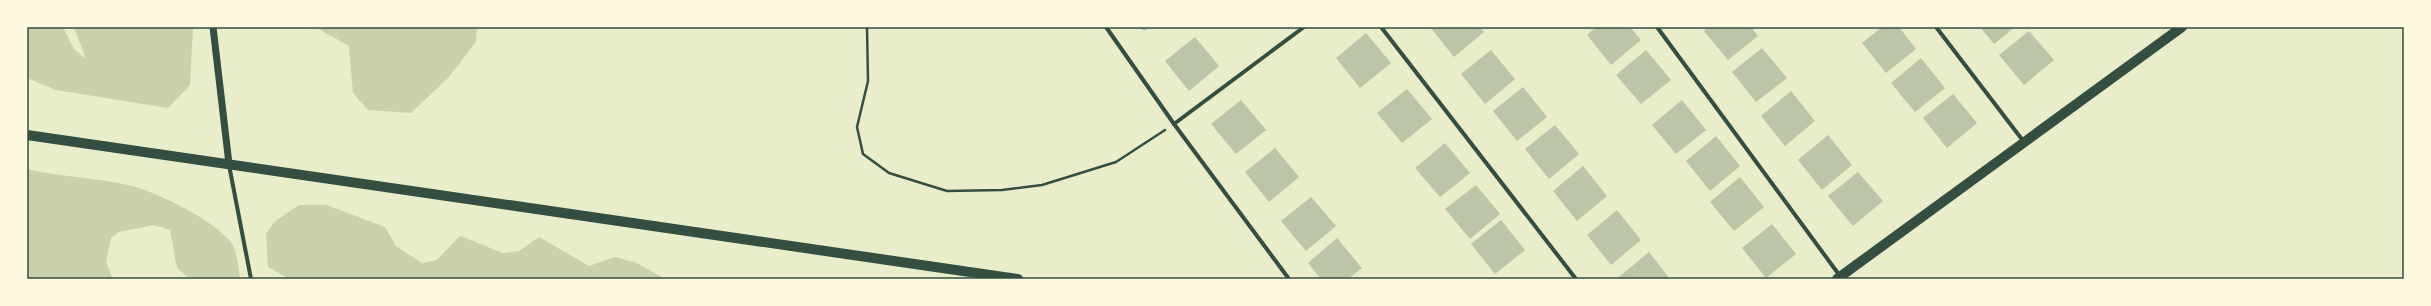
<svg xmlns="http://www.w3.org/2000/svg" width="2431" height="306" viewBox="0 0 2431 306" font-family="'Fira Sans',sans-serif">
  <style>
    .green { fill: #cad2ad }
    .building { fill: #bcc5a7 }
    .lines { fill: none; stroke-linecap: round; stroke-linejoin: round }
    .path { stroke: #344e41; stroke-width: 2.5 }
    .minor { stroke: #344e41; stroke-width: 4 }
    .tertiary { stroke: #344e41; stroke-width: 7 }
    .primary { stroke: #344e41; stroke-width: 10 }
    .neatline { fill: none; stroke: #344e41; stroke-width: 1.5 }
  </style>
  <rect width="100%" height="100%" fill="#e9edc9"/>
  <g class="green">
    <path d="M27 27H63L74 49 86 59 74 27H193L190 85 168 108 56 90 27 78Z"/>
    <path d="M315 27H477L476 42 448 78 411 113 368 110 353 93 349 46Z"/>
    <path d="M27 169C61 177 100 178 132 186 159 193 213 220 230 241 238 251 238 267 240 279H190L177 268 170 230 154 225 119 232 111 238 106 262 113 279H27Z"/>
    <path d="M299 205H326L385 227 396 246 422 263 437 260 460 236 503 253 519 251 539 237 589 266 615 257 637 263 665 279H289L268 267 266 234 274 222Z"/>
  </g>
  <g class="building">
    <path d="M1140 27H1149L1144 31Z"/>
    <path d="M1430 27H1480L1484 32 1454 57Z"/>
    <path d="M1596 27H1630L1641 40 1611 65 1587 35Z"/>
    <path d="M1708 27H1751L1758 36 1728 60 1704 31Z"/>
    <path d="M1882 27H1899L1916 49 1886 73 1862 43Z"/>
    <path d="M1980 27H2015L1994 44Z"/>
    <path d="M2029 31 2054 60 2024 85 1999 55Z"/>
    <path d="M1366 33 1391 63 1360 88 1336 58Z"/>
    <path d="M1195 37 1219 66 1189 91 1165 61Z"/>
    <path d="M1762 48 1787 78 1756 102 1732 72Z"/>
    <path d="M1491 50 1515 79 1485 104 1461 74Z"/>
    <path d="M1646 50 1671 80 1641 104 1616 75Z"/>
    <path d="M1921 58 1945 88 1915 112 1891 83Z"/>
    <path d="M1523 87 1547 117 1517 141 1493 111Z"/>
    <path d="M1407 89 1432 119 1402 143 1377 113Z"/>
    <path d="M1791 91 1815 121 1785 146 1761 116Z"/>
    <path d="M1953 94 1977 123 1947 148 1923 118Z"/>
    <path d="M1241 100 1266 130 1236 154 1211 124Z"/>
    <path d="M1682 100 1706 130 1676 154 1652 125Z"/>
    <path d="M1555 125 1579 154 1549 179 1525 149Z"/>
    <path d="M1828 135 1852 165 1822 190 1798 160Z"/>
    <path d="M1716 136 1740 166 1710 191 1686 161Z"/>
    <path d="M1445 143 1470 173 1440 197 1415 168Z"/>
    <path d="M1275 148 1299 177 1269 202 1245 172Z"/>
    <path d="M1583 166 1607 196 1577 221 1553 191Z"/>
    <path d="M1858 172 1883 201 1853 226 1828 196Z"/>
    <path d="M1740 177 1764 207 1734 231 1710 202Z"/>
    <path d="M1476 185 1500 214 1470 239 1445 209Z"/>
    <path d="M1311 197 1336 226 1306 251 1281 221Z"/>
    <path d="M1617 210 1641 240 1611 265 1587 235Z"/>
    <path d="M1501 220 1525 250 1495 274 1471 244Z"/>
    <path d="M1772 224 1796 254 1766 278 1742 248Z"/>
    <path d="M1337 238 1362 268 1348 279H1321L1308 263Z"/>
    <path d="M1649 252 1670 279H1620L1619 277Z"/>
  </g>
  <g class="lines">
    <path class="path" d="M867 27 868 81 857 127 863 154 889 173 947 191 1002 190 1042 185 1116 162 1165 130"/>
    <g class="minor">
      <path d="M1106 27 1174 124 1289 279"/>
      <path d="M1381 27 1576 279"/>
      <path d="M1657 27 1840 276"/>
      <path d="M1936 27 2024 142"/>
      <path d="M1174 124 1304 27"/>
      <path d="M229 165 251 279"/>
    </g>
    <path class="tertiary" d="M213 27 229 164"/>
    <g class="primary">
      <path d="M27 135 1018 279"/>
      <path d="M1837 279 2182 27"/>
    </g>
  </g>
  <rect width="2431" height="306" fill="none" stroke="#fefae0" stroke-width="56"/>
  <rect x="28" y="28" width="2375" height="250" class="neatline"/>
</svg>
